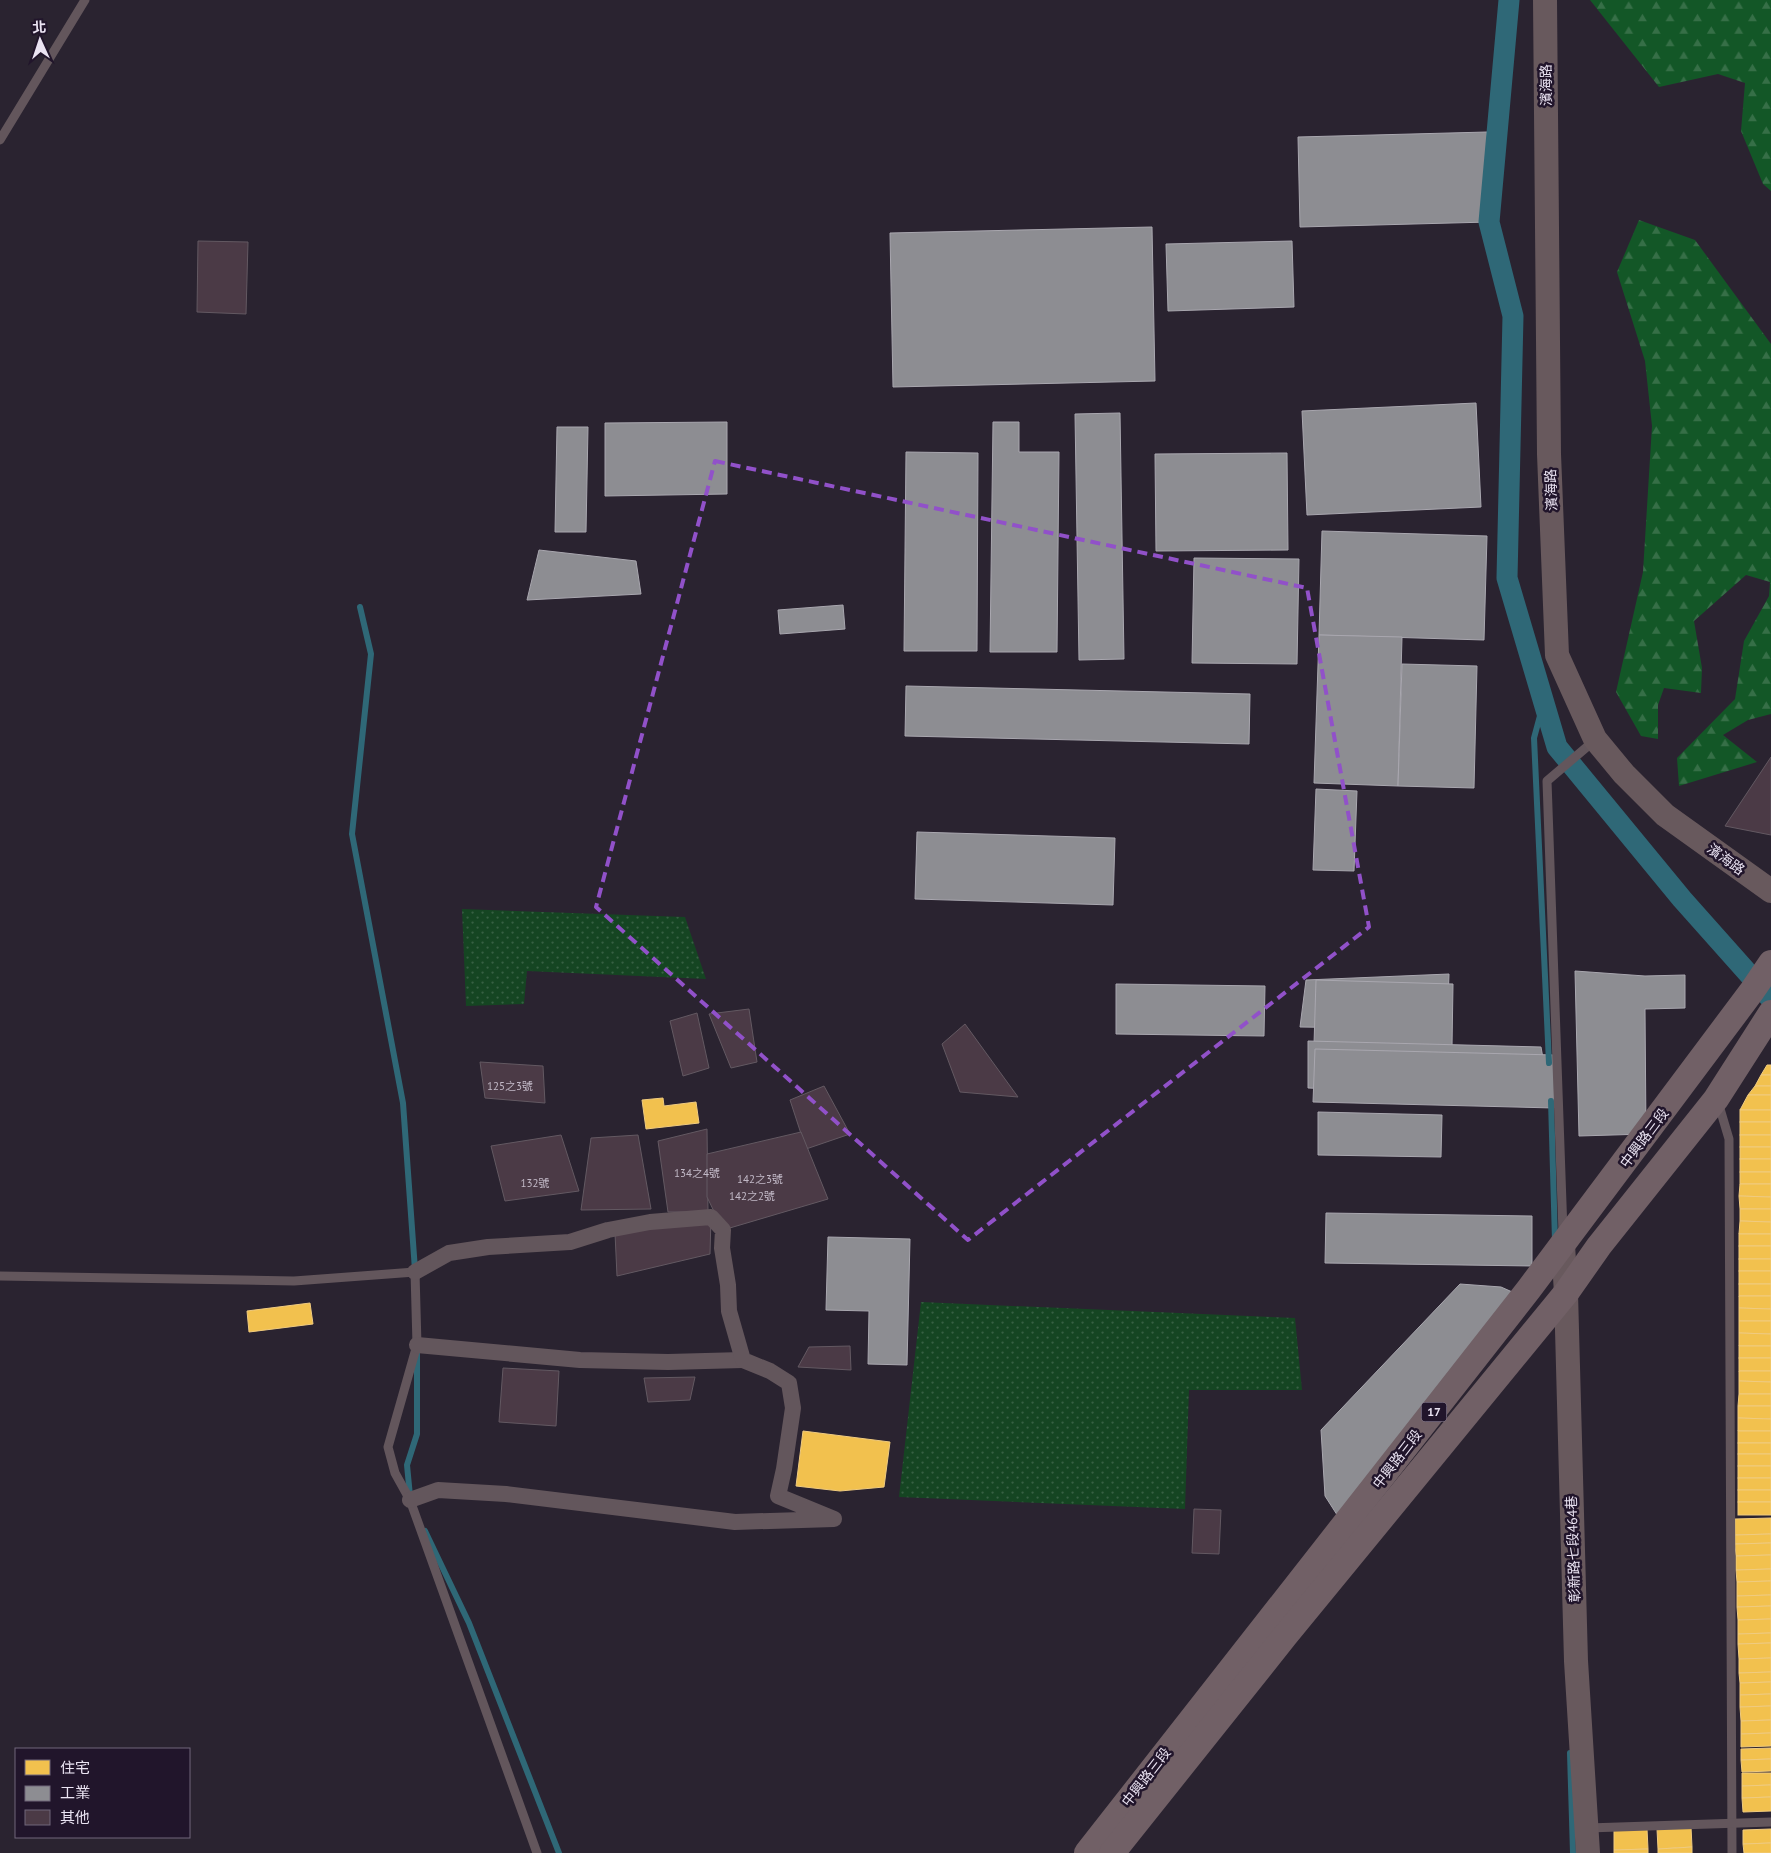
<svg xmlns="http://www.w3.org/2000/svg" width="1771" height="1853" viewBox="0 0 1771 1853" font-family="'PT Sans','Noto Sans TC',sans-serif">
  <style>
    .grass { fill: url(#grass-dots) }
    .forest { fill: url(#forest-firs) }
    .homes { fill: #f2c14e; stroke: #f0cb7f }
    .industry { fill: #8d8d92; stroke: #a9a7af }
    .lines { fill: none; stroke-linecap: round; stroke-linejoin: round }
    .stream { stroke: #2f6877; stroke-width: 6 }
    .canal { stroke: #2f6877; stroke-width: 21 }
    .building { fill: #4b3a46; stroke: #635962 }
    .lane { stroke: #63565c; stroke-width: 9 }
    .street { stroke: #63565c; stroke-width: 16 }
    .secondary { stroke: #68595d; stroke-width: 24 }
    .primary { stroke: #716066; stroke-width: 26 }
    .marked { fill: none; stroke: #9151c9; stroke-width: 4; stroke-dasharray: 10 6; stroke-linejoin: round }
    .labels { text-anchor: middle; stroke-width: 5; stroke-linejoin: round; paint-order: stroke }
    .number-label { font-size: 11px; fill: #c2b9c7 }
    .shield { fill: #21152b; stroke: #aea5b6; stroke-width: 1 }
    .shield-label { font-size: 12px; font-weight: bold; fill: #eae3f2 }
    .street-label { font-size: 14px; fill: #eae3f2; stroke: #21152b }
  </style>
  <defs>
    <pattern id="grass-dots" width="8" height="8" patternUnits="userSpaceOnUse" patternTransform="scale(1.25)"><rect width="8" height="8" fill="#154522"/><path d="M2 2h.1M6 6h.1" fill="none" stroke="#376043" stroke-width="1.8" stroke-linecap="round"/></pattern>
    <pattern id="forest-firs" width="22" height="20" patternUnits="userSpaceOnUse" patternTransform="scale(1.25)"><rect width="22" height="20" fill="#135727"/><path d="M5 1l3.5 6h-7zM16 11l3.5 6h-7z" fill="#366f47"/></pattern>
  </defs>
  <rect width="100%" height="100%" fill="#2a2330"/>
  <g class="grass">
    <path d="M462 909 685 917 706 979 527 971 524 1004 466 1006Z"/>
    <path d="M921 1302 1295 1318 1302 1390H1189L1185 1509 899 1497Z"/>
  </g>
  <g class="forest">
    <path d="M1590 0H1771V191L1763 184 1741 131 1745 83 1718 74 1659 87Z"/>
    <path d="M1639 220 1695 240 1771 344V714L1748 720 1723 735 1757 762 1679 786 1677 758 1735 699 1744 641 1769 596 1770 582 1746 575 1694 621 1702 668 1701 693 1664 688 1658 705V739L1641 736 1616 692 1643 572 1652 426 1645 361 1617 272Z"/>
  </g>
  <g class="homes">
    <path d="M1767 1065H1771V1075H1761Z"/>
    <path d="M1761 1075H1771V1086H1755Z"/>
    <path d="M1755 1086H1771V1095H1748Z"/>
    <path d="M1748 1095H1771V1110H1740Z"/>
    <path d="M663 1098 664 1106 696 1102 699 1123 646 1129 642 1100Z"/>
    <rect x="1740" y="1110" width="31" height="12"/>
    <rect x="1740" y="1122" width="31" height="13"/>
    <rect x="1740" y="1135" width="31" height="12"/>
    <rect x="1740" y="1147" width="31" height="12"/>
    <rect x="1740" y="1159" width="31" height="13"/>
    <rect x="1740" y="1172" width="31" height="12"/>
    <path d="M1740 1184H1771V1197L1739 1196Z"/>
    <path d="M1739 1196 1771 1197V1209H1740Z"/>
    <path d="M1740 1209H1771V1222L1740 1221Z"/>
    <path d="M1740 1221 1771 1222V1234H1739Z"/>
    <rect x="1739" y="1234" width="32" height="12"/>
    <rect x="1739" y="1246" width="32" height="13"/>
    <rect x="1739" y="1259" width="32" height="12"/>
    <rect x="1739" y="1271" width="32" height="13"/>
    <rect x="1739" y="1284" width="32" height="12"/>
    <path d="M1739 1296H1771V1309L1739 1308Z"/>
    <path d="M310 1303 313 1324 249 1332 247 1311Z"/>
    <path d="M1739 1308 1771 1309V1321H1739Z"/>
    <path d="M1739 1321H1771V1334L1739 1333Z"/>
    <path d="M1739 1333 1771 1334V1346H1739Z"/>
    <rect x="1739" y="1346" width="32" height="12"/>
    <rect x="1739" y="1358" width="32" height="13"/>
    <path d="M1739 1371H1771V1382L1739 1381Z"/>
    <path d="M1739 1381 1771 1382V1394H1739Z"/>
    <path d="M1739 1394H1771V1406H1738Z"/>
    <path d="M1738 1406H1771V1419L1738 1418Z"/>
    <path d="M1738 1418 1771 1419V1431H1738Z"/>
    <path d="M803 1431 890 1442 884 1487 840 1491 796 1486Z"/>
    <rect x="1738" y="1431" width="33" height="12"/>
    <rect x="1738" y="1443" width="33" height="11"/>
    <rect x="1738" y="1454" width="33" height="12"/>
    <rect x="1738" y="1466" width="33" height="12"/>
    <rect x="1738" y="1478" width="33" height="12"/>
    <rect x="1738" y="1490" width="33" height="12"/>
    <rect x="1738" y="1502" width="33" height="13"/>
    <path d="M1771 1518V1534L1735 1535V1519Z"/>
    <path d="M1771 1534V1543L1735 1544V1535Z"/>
    <path d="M1771 1543V1555L1736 1556 1735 1544Z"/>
    <path d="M1771 1555V1569L1736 1570V1556Z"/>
    <path d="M1771 1569V1581L1737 1582 1736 1570Z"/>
    <path d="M1771 1581V1595L1737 1596V1582Z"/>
    <path d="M1771 1595V1606L1737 1607V1596Z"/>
    <path d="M1771 1606V1619L1738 1620 1737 1607Z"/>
    <path d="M1771 1619V1633L1738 1634V1620Z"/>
    <path d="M1771 1633V1643L1738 1644V1634Z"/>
    <path d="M1771 1643V1658L1739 1659 1738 1644Z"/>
    <path d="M1771 1658V1672L1739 1673V1659Z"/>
    <path d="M1771 1672V1682L1740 1683 1739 1673Z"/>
    <path d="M1771 1682V1694L1740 1695V1683Z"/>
    <path d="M1771 1694V1706L1740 1707V1695Z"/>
    <path d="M1771 1706V1720L1741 1721 1740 1707Z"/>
    <path d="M1771 1720V1733L1741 1734V1721Z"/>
    <path d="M1771 1733V1746L1741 1747V1734Z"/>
    <path d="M1771 1748V1759L1741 1760V1749Z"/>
    <path d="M1771 1759V1771L1742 1772 1741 1760Z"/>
    <path d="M1742 1773H1771V1785L1742 1786Z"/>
    <path d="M1771 1785V1797L1742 1798V1786Z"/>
    <path d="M1771 1797V1811L1743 1812 1742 1798Z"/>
    <path d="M1691 1827 1692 1847 1658 1849 1657 1829Z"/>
    <path d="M1647 1829 1648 1849 1614 1850V1830Z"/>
    <path d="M1771 1829V1843L1743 1844V1830Z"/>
    <path d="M1771 1843V1853H1744L1743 1844Z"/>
    <path d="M1692 1847V1853H1658V1849Z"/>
    <path d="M1648 1849V1853H1614V1850Z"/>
  </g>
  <g class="industry">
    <path d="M1487 132 1489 222 1300 227 1298 137Z"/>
    <path d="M1152 227 1155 381 893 387 890 233Z"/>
    <path d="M1292 241 1294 307 1168 311 1166 244Z"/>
    <path d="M1476 403 1481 507 1307 515 1302 411Z"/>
    <path d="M1120 413 1124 659 1079 660 1075 414Z"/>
    <path d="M727 422V494L605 496V423Z"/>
    <path d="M993 422H1019V452H1059L1057 652H990Z"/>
    <path d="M557 427H588L586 532H555Z"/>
    <path d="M906 452 978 453 977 651H904Z"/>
    <path d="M1287 453 1288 550 1156 551 1155 454Z"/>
    <path d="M1322 531 1487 536 1484 640 1319 635Z"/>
    <path d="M539 550 636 561 641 594 527 600Z"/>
    <path d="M1194 558 1299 559 1297 664 1192 663Z"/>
    <path d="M843 605 845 629 780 634 778 610Z"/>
    <path d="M1319 635 1402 637 1398 786 1314 783Z"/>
    <path d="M1402 664 1477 666 1474 788 1398 786Z"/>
    <path d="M906 686 1250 694 1249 744 905 736Z"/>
    <path d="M1316 789 1357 791 1354 871 1313 870Z"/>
    <path d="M917 832 1115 838 1113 905 915 899Z"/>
    <path d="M1575 971 1645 976 1685 975V1008L1645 1009 1646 1134 1579 1136Z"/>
    <path d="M1449 974 1447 1029 1300 1027 1306 980Z"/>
    <path d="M1316 980 1453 984 1452 1047 1314 1044Z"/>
    <path d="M1116 984 1265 986 1264 1036 1116 1034Z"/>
    <path d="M1308 1041 1541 1047 1550 1098 1308 1088Z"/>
    <path d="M1315 1049 1555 1055 1554 1108 1313 1102Z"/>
    <path d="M1318 1112 1442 1115 1441 1157 1318 1155Z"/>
    <path d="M1326 1213 1532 1216V1266L1325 1263Z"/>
    <path d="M828 1237 910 1239 907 1365 868 1364 869 1311 826 1310Z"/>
    <path d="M1460 1284 1501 1287 1519 1295 1341 1521 1325 1496 1321 1430Z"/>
  </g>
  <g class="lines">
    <g class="stream">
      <path d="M360 607 371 654 352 834 403 1103 415 1270"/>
      <path d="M1544 701 1534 738 1549 1063"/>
      <path d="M1551 1101 1555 1241"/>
      <path d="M410 1496 407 1465 417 1434V1353"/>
      <path d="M425 1531 469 1623 559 1853"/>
      <path d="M1570 1753 1573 1853"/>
    </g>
    <path class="canal" d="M1509 0 1489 222 1513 316 1507 578 1557 747 1682 899 1771 999"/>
  </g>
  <g class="building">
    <path d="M198 241 248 242 246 314 197 312Z"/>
    <path d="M1771 757V835L1725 826Z"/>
    <path d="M749 1009 757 1062 731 1068 709 1014Z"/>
    <path d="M697 1013 709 1068 683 1076 670 1021Z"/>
    <path d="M965 1024 1018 1097 960 1092 942 1044Z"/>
    <path d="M480 1062 543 1066 545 1103 485 1098Z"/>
    <path d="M824 1086 850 1134 806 1149 790 1100Z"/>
    <path d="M707 1129 708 1212H668L658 1141Z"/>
    <path d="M801 1132 828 1199 723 1230 707 1197V1154Z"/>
    <path d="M561 1135 579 1191 505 1201 491 1146Z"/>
    <path d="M638 1135 651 1209 581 1210 591 1138Z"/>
    <path d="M711 1217 710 1254 617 1276 615 1233Z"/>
    <path d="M850 1346 851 1370 798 1367 809 1347Z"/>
    <path d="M503 1368 559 1371 556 1426 499 1422Z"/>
    <path d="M695 1377 690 1400 648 1402 644 1378Z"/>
    <path d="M1194 1509 1221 1510 1219 1554 1192 1553Z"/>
  </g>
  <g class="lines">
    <g class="lane">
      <path d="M0 140 85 0"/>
      <path d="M1718 1102 1729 1139 1732 1853"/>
      <path d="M1563 1232 1547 781 1595 740"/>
      <path d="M0 1276 294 1281 415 1272 417 1345 388 1447 395 1473 410 1500 537 1853"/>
      <path d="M1588 1828 1771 1822"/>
    </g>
    <g class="street">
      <path d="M417 1345 580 1360 668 1362 743 1360"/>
      <path d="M410 1500 438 1490 506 1494 735 1522 834 1519 778 1496 784 1469 793 1408 789 1383 770 1371 743 1360 729 1311 728 1285 722 1248 723 1230 711 1217 650 1222 608 1230 570 1242 488 1247 449 1253 415 1272"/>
    </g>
    <g class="secondary">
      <path d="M1545 0 1549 454 1557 655 1595 739 1624 774 1665 815 1771 891"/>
      <path d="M1563 1245 1566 1293 1576 1661 1588 1853"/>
    </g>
    <g class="primary">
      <path d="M1087 1853 1529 1289 1752 991 1771 963"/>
      <path d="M1112 1853 1285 1636 1566 1293 1599 1246 1716 1099 1771 1013"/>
    </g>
  </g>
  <path class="marked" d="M715 461 1307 588 1369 927 968 1240 596 907Z"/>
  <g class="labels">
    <g class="number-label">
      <text x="510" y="1090">125之3號</text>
      <text x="697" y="1177">134之4號</text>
      <text x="760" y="1183">142之3號</text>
      <text x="535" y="1187">132號</text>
      <text x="752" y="1200">142之2號</text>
    </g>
    <rect class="shield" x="1421.5" y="1402.5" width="25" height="19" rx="4"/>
    <g class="shield-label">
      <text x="1434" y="1416">17</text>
    </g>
    <g class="street-label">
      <text transform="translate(1546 85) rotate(-91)" y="5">濱海路</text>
      <text transform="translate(1551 490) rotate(-92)" y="5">濱海路</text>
      <text transform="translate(1726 859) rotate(36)" y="5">濱海路</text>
      <text transform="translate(1644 1138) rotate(-53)" y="5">中興路三段</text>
      <text transform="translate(1397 1459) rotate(-52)" y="5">中興路三段</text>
      <text transform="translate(1573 1549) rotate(-92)" y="5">彰新路七段464巷</text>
      <text transform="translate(1146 1777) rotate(-52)" y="5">中興路三段</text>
    </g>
  </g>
  <rect x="15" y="1748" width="175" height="90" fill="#21152b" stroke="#71677b"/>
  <rect x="25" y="1760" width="25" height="15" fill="#f2c14e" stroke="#71677b"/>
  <text x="60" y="1773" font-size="15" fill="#eae3f2">住宅</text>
  <rect x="25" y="1786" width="25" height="15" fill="#8d8d92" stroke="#71677b"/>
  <text x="60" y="1798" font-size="15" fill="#eae3f2">工業</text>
  <rect x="25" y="1810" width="25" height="15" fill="#4b3a46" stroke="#71677b"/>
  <text x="60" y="1823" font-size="15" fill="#eae3f2">其他</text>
  <g transform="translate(40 40) rotate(357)" stroke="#21152b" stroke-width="4" paint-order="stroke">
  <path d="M0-4L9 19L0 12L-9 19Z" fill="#eae3f2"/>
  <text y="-8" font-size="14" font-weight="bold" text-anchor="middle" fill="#eae3f2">北</text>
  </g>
</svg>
